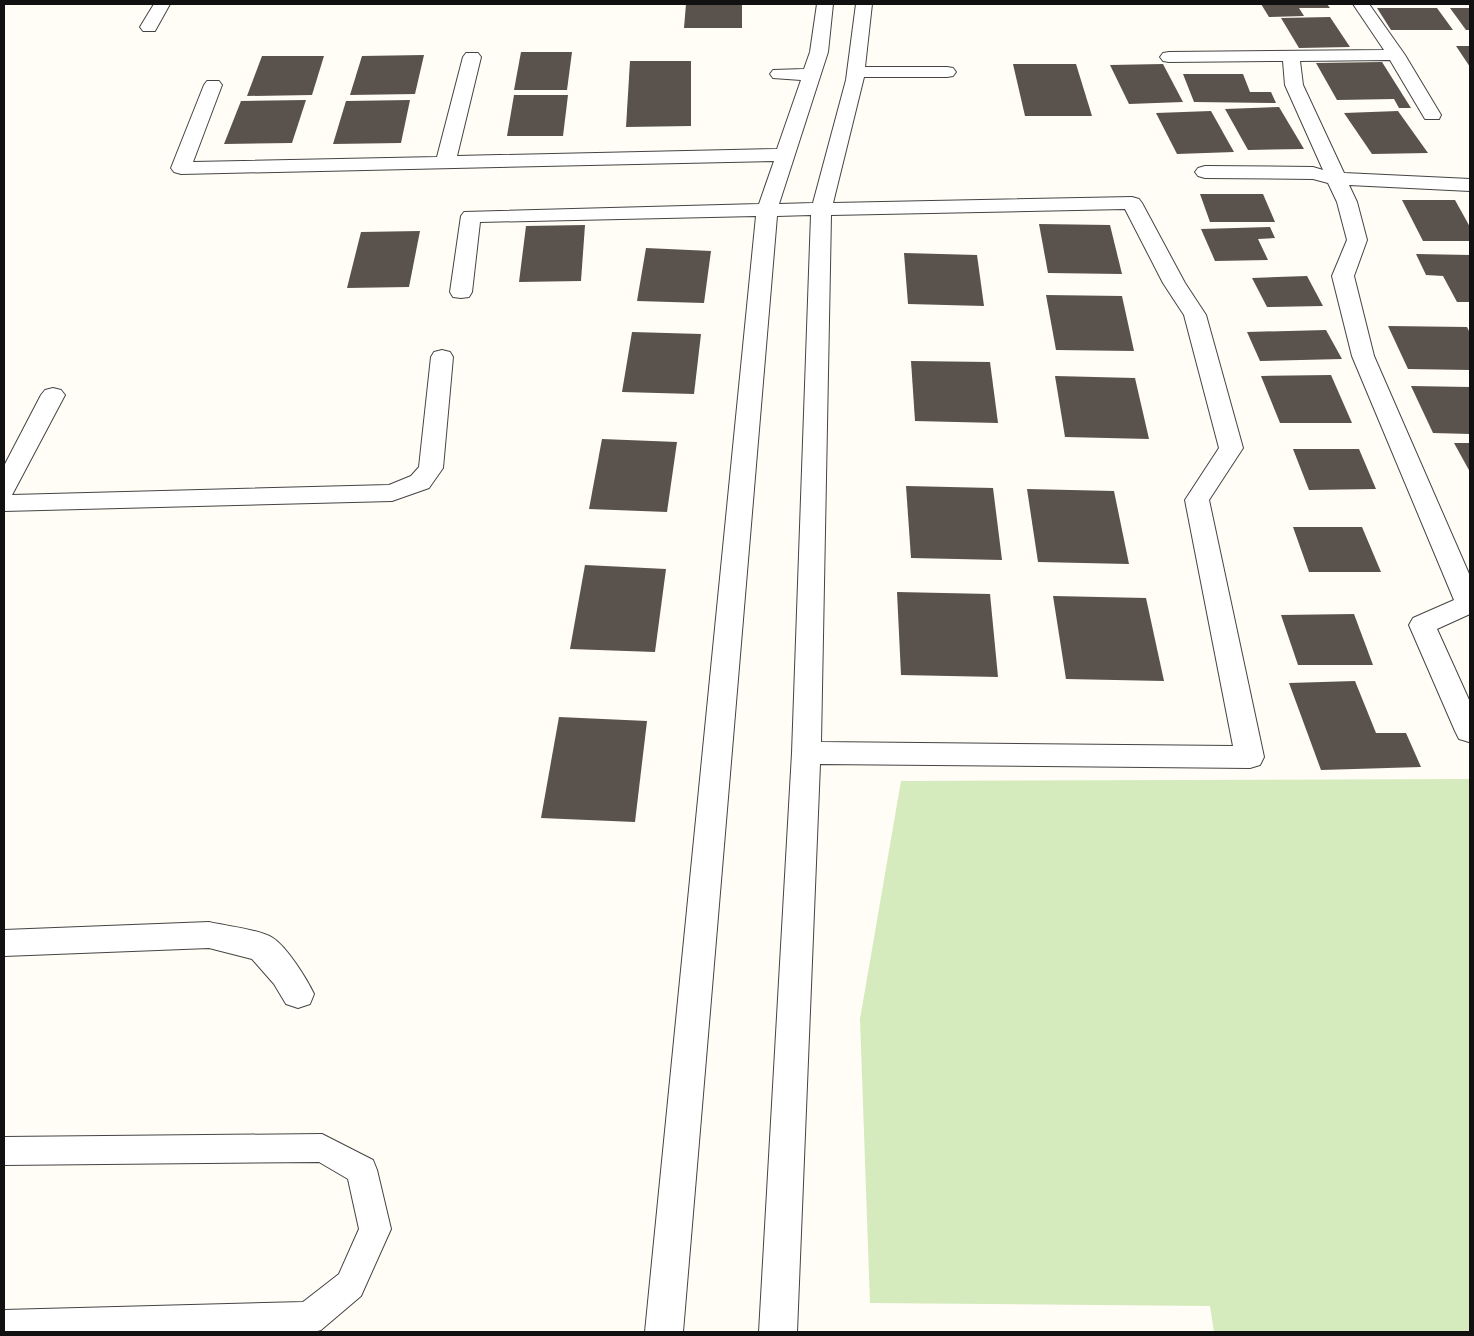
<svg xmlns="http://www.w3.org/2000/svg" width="1474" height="1336" viewBox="0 0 1474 1336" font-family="Bitter,serif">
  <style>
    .green { fill: #d5ebbd }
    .building { fill: #5a524d }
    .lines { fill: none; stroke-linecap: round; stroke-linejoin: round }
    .service-casing { stroke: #444; stroke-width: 2 }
    .minor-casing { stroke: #444; stroke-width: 2 }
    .service { fill: #fff; fill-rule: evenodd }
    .minor { fill: #fff; fill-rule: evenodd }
  </style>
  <rect width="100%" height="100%" fill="#fffdf5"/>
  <path class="green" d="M1470 779V1332H1214L1210 1306 870 1303 860 1019 901 781Z"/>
  <g class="building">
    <path d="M686 4H742V28H684Z"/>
    <path d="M1261 4H1327L1330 8H1299L1304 16 1269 17Z"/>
    <path d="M1377 8H1437L1453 30H1391Z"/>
    <path d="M1450 8H1470V30H1466Z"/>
    <path d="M1330 17 1350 47 1299 48 1281 18Z"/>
    <path d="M1456 46H1470V67Z"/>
    <path d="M521 52H572L567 90H514Z"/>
    <path d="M424 55 415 94 350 95 362 56Z"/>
    <path d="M262 56H324L312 95 247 96Z"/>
    <path d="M630 61H691V126L626 127Z"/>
    <path d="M1382 62 1411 108H1399L1394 99 1337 100 1316 63Z"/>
    <path d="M1013 64H1076L1092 116H1025Z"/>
    <path d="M1163 64 1183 102 1129 104 1110 65Z"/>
    <path d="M1183 74H1243L1250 92H1271L1276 103 1194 102Z"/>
    <path d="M514 95H568L563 136H507Z"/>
    <path d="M306 100 292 143 224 144 241 101Z"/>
    <path d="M410 100 401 143 333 144 346 101Z"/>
    <path d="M1279 107 1304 149 1248 150 1225 109Z"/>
    <path d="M1211 111 1234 152 1177 154 1156 113Z"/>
    <path d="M1398 111 1428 153 1372 154 1344 113Z"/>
    <path d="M1200 194H1263L1275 222H1210Z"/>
    <path d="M1402 200H1455L1470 227V241H1423Z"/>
    <path d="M1039 224 1110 225 1122 274 1048 273Z"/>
    <path d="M585 225 581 281 519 282 526 226Z"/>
    <path d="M1270 227 1275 238 1258 239 1268 260 1215 261 1201 229Z"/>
    <path d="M420 231 409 287 347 288 361 232Z"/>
    <path d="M646 248 711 251 704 303 637 301Z"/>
    <path d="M904 253 977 255 984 306 908 304Z"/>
    <path d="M1416 254 1470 255V302H1457L1443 276 1426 275Z"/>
    <path d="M1307 276 1323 306 1267 307 1252 278Z"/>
    <path d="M1046 295 1122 296 1134 351 1056 350Z"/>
    <path d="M1388 326 1467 327 1470 333V370L1408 369Z"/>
    <path d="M1326 330 1342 359 1260 361 1247 332Z"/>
    <path d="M632 332 701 334 694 394 622 392Z"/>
    <path d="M911 361 990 362 998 423 915 421Z"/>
    <path d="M1331 375 1352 423H1280L1261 376Z"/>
    <path d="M1055 376 1135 378 1149 439 1065 437Z"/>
    <path d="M1411 386 1470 387V434L1433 433Z"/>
    <path d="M602 439 677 442 667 512 589 509Z"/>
    <path d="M1454 443H1470V472Z"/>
    <path d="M1293 449H1359L1376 489 1309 490Z"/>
    <path d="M906 486 993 488 1002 560 911 558Z"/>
    <path d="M1027 489 1114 491 1129 564 1038 562Z"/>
    <path d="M1293 527H1362L1381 572H1309Z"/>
    <path d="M585 565 666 569 655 652 570 649Z"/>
    <path d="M897 592 990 594 998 677 901 675Z"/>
    <path d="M1053 596 1146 598 1164 681 1066 679Z"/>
    <path d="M1354 614 1373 665H1298L1281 615Z"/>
    <path d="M1355 681 1376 733H1406L1421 767 1321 770 1289 683Z"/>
    <path d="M559 717 647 721 635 822 541 818Z"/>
  </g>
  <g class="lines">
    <g class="service-casing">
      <path id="service" d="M322 1134 373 1160 377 1170 391 1229 361 1296 321 1330 314 1332H4V1310L303 1302 339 1274 359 1229 348 1179 319 1162 4 1165V1137Z"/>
    </g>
    <g class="minor-casing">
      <g id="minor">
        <path d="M154 4H170L155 31H143L140 27Z"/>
        <path d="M817 4H833L828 52 779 204 813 203 846 80 856 4H872L865 67H947L953 68 956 72 953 76 947 77H864L833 203 1132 197 1139 199 1142 203 1185 283 1206 315 1243 448 1209 500 1264 757 1260 765 1250 768 820 764 797 1332H759L792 753 811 215 777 216 683 1332H645L756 216 480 222 472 292 469 297 461 298 453 297 450 292 461 216 464 212 759 204 774 161 181 174 174 172 171 168 204 85 207 81H219L222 85 193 162 437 157 463 57 466 53H478L481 57 457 156 777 149 801 80 773 78 770 74 773 70 804 69 810 52ZM1125 209 1163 283 1184 315 1219 448 1185 500 1233 746 821 742 831 215Z"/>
        <path d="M1353 4H1369L1405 55 1441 115 1439 119H1425L1390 60 1300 61 1303 85 1344 173 1470 179V191L1349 185 1357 202 1367 240 1354 276 1374 356 1470 576V614L1437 629 1470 702 1469 742 1459 739 1455 731 1409 625 1413 618 1454 600 1352 356 1332 276 1347 240 1337 202 1328 183 1313 179 1205 178 1198 176 1195 172 1198 168 1205 166 1313 167 1323 170 1285 85 1283 61 1169 62 1163 61 1160 57 1163 53 1169 52 1384 50Z"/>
        <path d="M442 350 450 352 453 357 443 468 429 488 392 501 4 511V466L41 395 45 390 53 388 61 390 65 395 12 495 389 485 411 476 419 467 431 357 434 352Z"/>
        <path d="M209 922C226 926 258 929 273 938 287 947 307 979 314 994L310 1004 298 1008 286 1004 274 984 252 959 209 948 4 956V930Z"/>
      </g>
    </g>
    <use href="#service" class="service"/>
    <use href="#minor" class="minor"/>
  </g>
  <rect width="1474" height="1336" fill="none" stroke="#111111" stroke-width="10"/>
</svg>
